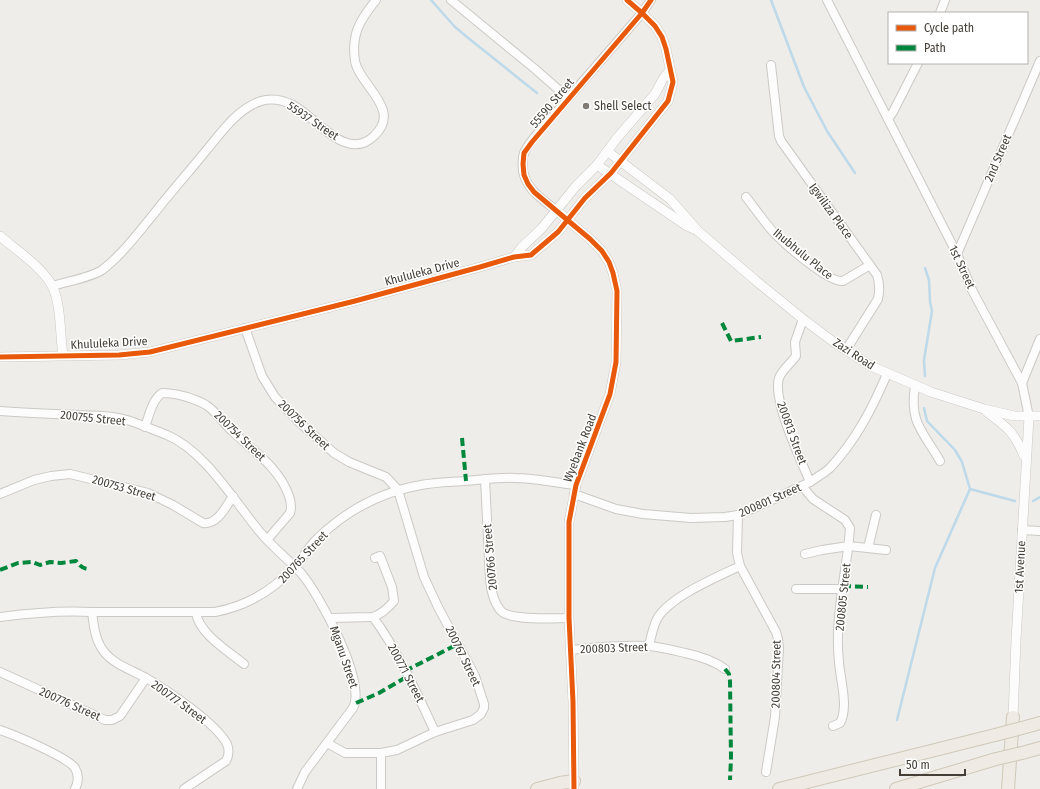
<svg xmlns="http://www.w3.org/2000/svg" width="1040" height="789" viewBox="0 0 1040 789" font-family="'Fira Sans Condensed',sans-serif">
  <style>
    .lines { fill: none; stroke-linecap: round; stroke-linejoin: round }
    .stream { stroke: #bdd9ea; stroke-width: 2.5 }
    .minor-casing { stroke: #cbc9c5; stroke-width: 10 }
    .tertiary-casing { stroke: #cbc9c5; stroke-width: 10 }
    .primary-casing { stroke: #d0c8b8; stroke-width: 14 }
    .minor { stroke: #fdfcfc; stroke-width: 8 }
    .tertiary { stroke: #fdfcfc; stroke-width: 9 }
    .primary { stroke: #efebe4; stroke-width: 12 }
    .primary-bridge-casing { stroke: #d0c8b8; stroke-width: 14; stroke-linecap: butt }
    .primary-bridge { stroke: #efebe4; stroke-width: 12 }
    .quiet { stroke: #00873e; stroke-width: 4; stroke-dasharray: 8 4; stroke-linecap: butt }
    .cycleway-casing { stroke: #fff; stroke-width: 8 }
    .cycleway { stroke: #e8590c; stroke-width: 5 }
    .poi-dot { fill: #807b75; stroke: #fff; stroke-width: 1.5 }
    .labels { text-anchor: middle; stroke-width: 3; stroke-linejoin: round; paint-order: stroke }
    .street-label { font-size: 12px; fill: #443e36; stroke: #fff }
    .poi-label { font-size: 12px; fill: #443e36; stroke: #fff; text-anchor: start }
  </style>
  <rect width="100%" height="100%" fill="#efede9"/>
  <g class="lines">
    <g class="stream">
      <path d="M431 0 455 27 467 37 537 93"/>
      <path d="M771 0 804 87 827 131 855 173"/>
      <path d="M925 376 924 360 932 311 930 302 929 280 925 268"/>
      <path d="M970 489 1015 501"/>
      <path d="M1033 501 1040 497"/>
      <path d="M897 720 935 568 970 489 962 462 955 450 927 421 924 408"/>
    </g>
    <g class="minor-casing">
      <g id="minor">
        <path d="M451 0 535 69 568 98"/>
        <path d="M827 0 957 254 972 290 1022 383 1029 417"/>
        <path d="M940 13 945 0"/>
        <path d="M771 65 779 136 781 141 877 275C880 284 880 290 878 299L846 350"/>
        <path d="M888 119 893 112 918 63"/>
        <path d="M746 197C756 210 765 223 775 234 786 245 829 283 843 281L870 265"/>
        <path d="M556 210C544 201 528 190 524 175 522 169 522 159 524 153 529 141 544 127 552 117 582 82 612 48 642 13L651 0"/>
        <path d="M957 254 1040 61"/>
        <path d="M53 286C68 281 90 278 102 270 122 255 137 234 153 215 170 193 188 173 205 152 221 133 237 109 261 101 271 98 283 100 293 105 316 117 347 164 375 135 402 109 359 85 355 61 351 34 360 20 376 0"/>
        <path d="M803 319 795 342 796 356C791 363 782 370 779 378 772 400 801 460 810 482"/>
        <path d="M245 328 262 376 275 397 300 423 334 453 349 462 386 477 398 490 424 577 438 607 475 676 484 704V708L481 714 473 720 435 732 397 750 381 753H345L327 743"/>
        <path d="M1022 383 1040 339"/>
        <path d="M915 386C909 423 923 431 940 461"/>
        <path d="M0 411C26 413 52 414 79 415 94 416 112 415 127 420 140 424 154 430 167 435 205 451 234 501 260 532 272 547 288 559 301 573 319 594 367 682 353 708L305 772 297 789"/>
        <path d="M145 427C149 416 152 400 162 393 176 393 194 398 206 405 217 412 223 423 232 431 253 451 279 467 289 496 291 502 292 507 290 513L267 540"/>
        <path d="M485 479 490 579C491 590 493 602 501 611 511 621 555 618 569 618"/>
        <path d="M802 486 813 499 845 520 850 528C847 572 834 617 839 662 840 679 849 707 840 723L833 726"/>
        <path d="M0 494 34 480 51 476 70 474 148 493 173 505 203 523C218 525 226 506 233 496"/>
        <path d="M574 494 616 509 643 514 691 518 725 517 738 515 783 495 810 482 825 472 830 468C856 440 872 409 887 374"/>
        <path d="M738 515 737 553 740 566 776 632 778 639 779 648 775 717 766 772"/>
        <path d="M1022 530 1040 531"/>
        <path d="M868 548 876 515"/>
        <path d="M805 554 822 550 849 546 886 550"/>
        <path d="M796 589H843"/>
        <path d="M92 612C94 627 95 641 105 653 115 665 132 670 146 678 167 690 216 723 227 744 229 749 229 756 226 761L184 789"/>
        <path d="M196 612C198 633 228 651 244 664"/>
        <path d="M0 617C30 613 61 610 92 612H215C246 606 273 591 295 566 303 558 309 546 318 538 347 510 381 492 421 485 435 482 450 482 464 481 481 480 498 477 515 478 536 478 556 483 576 485"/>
        <path d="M373 617C398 651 417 693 435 732"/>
        <path d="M330 618 373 617C382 614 388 608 394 601L392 587 380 556 375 558"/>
        <path d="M649 646C651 637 653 627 657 619 669 597 717 577 740 566"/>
        <path d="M571 650C597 647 623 645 648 646 661 647 673 650 685 653 699 656 713 660 725 669"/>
        <path d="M0 672 105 720H112L120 716 146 678"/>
        <path d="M0 730C15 735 67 757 75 768 79 775 78 783 75 789"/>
        <path d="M381 789V753"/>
      </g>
    </g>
    <g class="tertiary-casing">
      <g id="tertiary">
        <path d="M607 151 670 199 698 231 755 280 803 319 835 343 871 366 931 392 984 409 1014 416H1040"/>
        <path d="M597 165 687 226 696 230"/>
        <path d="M556 210 590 239 602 251 609 262 613 273 617 291 616 362 610 394 576 485 569 522V618L573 702 574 789"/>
        <path d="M0 236C15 249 46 270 53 288 61 305 60 335 63 355"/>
        <path d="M514 257 522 247 542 228 576 186 597 165 617 138 655 94 663 79 670 70"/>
        <path d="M0 357 119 355 150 352 355 301 480 267 514 257 531 255 558 232 585 198 611 173 668 101 673 82 666 49 662 37 655 26 642 13 627 0"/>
        <path d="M987 412C1007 427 1015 433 1024 456"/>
        <path d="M1013 717 1016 640 1029 417"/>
      </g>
    </g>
    <g class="primary-casing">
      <g id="primary">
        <path d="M1022 728 1040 723"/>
        <path d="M1022 753 1040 748"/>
        <path d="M537 789 560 783 574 781"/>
        <path d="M779 789 995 735"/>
        <path d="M896 789 996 759"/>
        <path d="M1008 789 1013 717"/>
      </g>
    </g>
    <use href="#minor" class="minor"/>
    <use href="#tertiary" class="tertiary"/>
    <use href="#primary" class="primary"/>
    <g class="primary-bridge-casing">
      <g id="primary-bridge">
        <path d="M995 735 1022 728"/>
        <path d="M996 759 1022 753"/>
      </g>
    </g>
    <use href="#primary-bridge" class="primary-bridge"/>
    <g class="quiet">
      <path d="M722 323 731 341 761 337"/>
      <path d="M462 438 466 481"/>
      <path d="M0 570 18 563 32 562 40 565 50 562 61 563 76 561C81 567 83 569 90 569"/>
      <path d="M843 586 868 587"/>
      <path d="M725 669 729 674 730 681 731 758 730 780"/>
      <path d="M405 671 458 644"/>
      <path d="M356 703 379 693 408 676"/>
    </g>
    <g class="cycleway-casing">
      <g id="cycleway">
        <path d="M0 357 119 355 150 352 355 301 480 267 514 257 531 255 558 232 585 198 611 173 668 101 673 82 666 49 662 37 655 26 642 13 627 0"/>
        <path d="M574 789 573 702 569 618V522L576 485 610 394 616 362 617 291 613 273 609 262 602 251 590 239 534 192 528 184 524 175 523 164 524 153 532 142 642 13 651 0"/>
      </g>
    </g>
    <use href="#cycleway" class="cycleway"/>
  </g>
  <circle class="poi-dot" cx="586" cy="106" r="4"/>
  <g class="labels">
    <g class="street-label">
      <text transform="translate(552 103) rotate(-50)" y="4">55590 Street</text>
      <text transform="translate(313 121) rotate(34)" y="4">55937 Street</text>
      <text transform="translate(998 158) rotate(-67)" y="4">2nd Street</text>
      <text transform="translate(831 211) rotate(54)" y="4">Igwiliza Place</text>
      <text transform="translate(803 254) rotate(39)" y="4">Ihubhulu Place</text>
      <text transform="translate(962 267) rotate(65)" y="4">1st Street</text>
      <text transform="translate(422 272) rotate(-15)" y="4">Khululeka Drive</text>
      <text transform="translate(109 343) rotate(-3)" y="4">Khululeka Drive</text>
      <text transform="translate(854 354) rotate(33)" y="4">Zazi Road</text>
      <text transform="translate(93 418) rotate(6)" y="4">200755 Street</text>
      <text transform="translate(304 425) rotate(44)" y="4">200756 Street</text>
      <text transform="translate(792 433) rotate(70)" y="4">200813 Street</text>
      <text transform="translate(240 436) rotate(44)" y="4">200754 Street</text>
      <text transform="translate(580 448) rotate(-69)" y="4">Wyebank Road</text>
      <text transform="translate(124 488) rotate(16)" y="4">200753 Street</text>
      <text transform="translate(770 500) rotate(-24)" y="4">200801 Street</text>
      <text transform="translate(303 557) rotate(-47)" y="4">200765 Street</text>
      <text transform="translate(490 557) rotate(-95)" y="4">200766 Street</text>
      <text transform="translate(1020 567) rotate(-87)" y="4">1st Avenue</text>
      <text transform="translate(843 597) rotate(-84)" y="4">200805 Street</text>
      <text transform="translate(614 648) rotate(-2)" y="4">200803 Street</text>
      <text transform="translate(463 656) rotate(64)" y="4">200767 Street</text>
      <text transform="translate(344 657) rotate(71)" y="4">Mganu Street</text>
      <text transform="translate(406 673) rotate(62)" y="4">200771 Street</text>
      <text transform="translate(776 674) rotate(-89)" y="4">200804 Street</text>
      <text transform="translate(179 702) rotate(36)" y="4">200777 Street</text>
      <text transform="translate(70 704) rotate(24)" y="4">200776 Street</text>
    </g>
    <g class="poi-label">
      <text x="594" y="110">Shell Select</text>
    </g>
  </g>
  <rect x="888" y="12" width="140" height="52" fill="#ffffff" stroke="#b4b2af"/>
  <rect x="896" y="25" width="20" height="6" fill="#e8590c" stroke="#b4b2af"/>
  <text x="924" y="32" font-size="12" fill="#443e36">Cycle path</text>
  <rect x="896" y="45" width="20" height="6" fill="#00873e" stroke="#b4b2af"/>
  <text x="924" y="52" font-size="12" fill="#443e36">Path</text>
  <path d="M900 769v6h65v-6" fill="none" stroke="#443e36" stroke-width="2"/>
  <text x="906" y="769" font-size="12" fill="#443e36" stroke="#ffffff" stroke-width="3" paint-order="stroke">50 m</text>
</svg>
